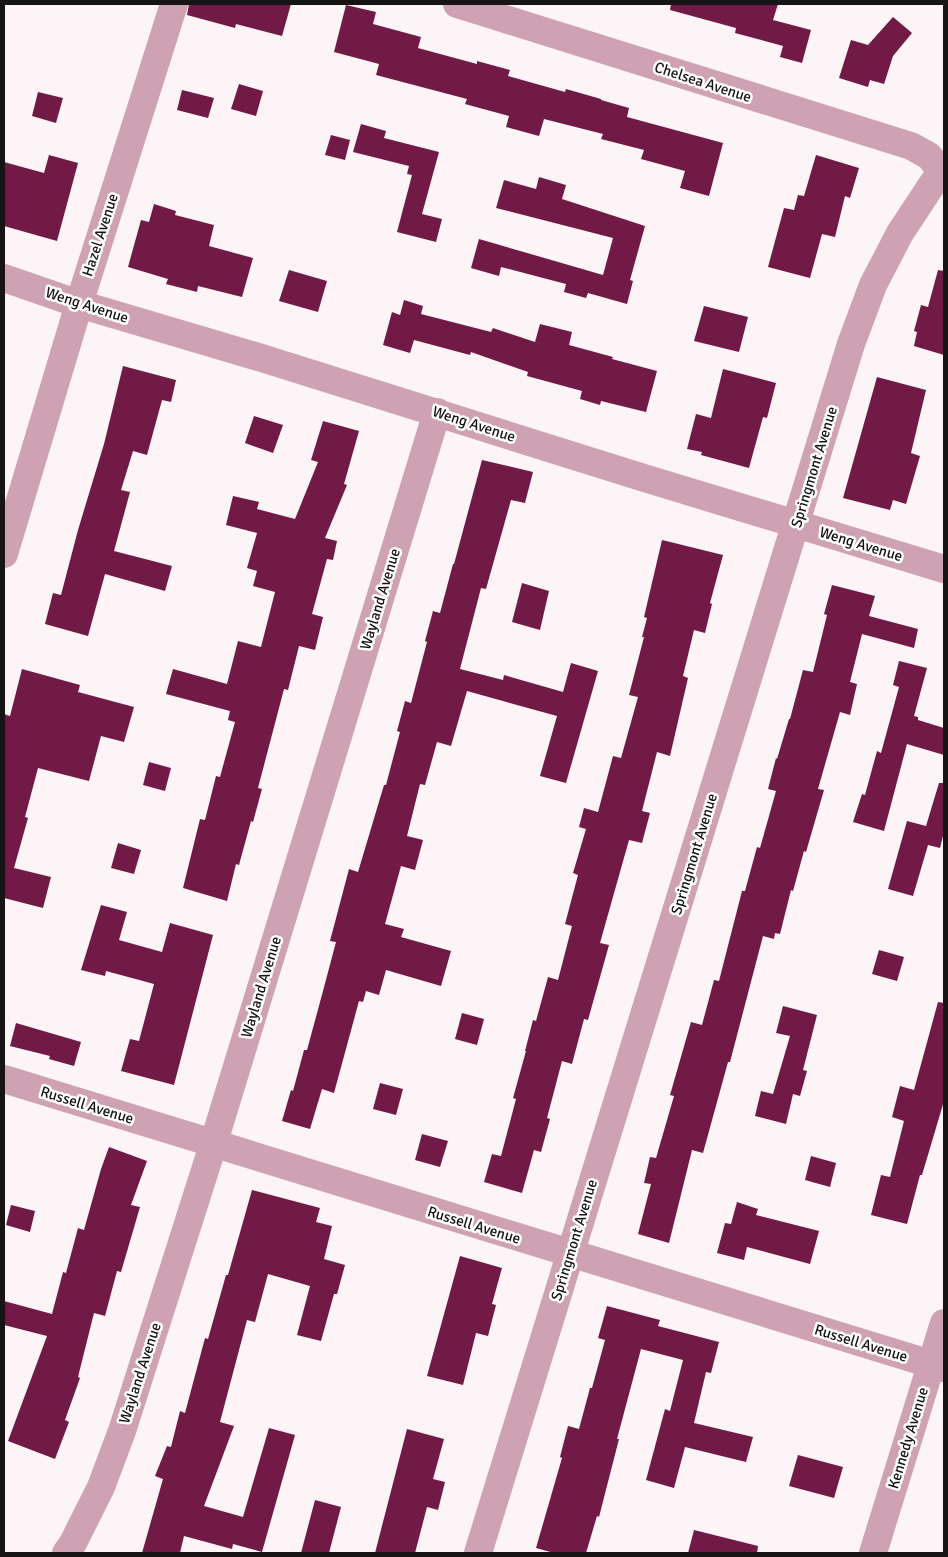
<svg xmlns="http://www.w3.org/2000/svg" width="948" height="1557" viewBox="0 0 948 1557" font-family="Signika,sans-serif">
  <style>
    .building { fill: #711a46 }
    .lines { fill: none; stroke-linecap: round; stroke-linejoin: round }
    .minor { stroke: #cfa2b3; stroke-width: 28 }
    .labels { text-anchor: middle; stroke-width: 5; stroke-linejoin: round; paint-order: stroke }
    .street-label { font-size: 15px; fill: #171415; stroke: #fff }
  </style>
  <rect width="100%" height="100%" fill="#fcf4f7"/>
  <g class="building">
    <path d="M189 4H291L282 36 236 24 235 28 187 15Z"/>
    <path d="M671 4H778L773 20 811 30 802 63 780 57 783 46 735 33 736 28 670 10Z"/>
    <path d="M346 5 376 12 373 24 421 37 418 48 477 64V61L510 70 508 76 565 92 566 89 601 99V100L629 108 627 117 723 143 709 196 680 188 685 171 641 159 644 150 601 139 603 134 544 119 539 136 506 127 509 116 465 104 467 99 376 75 379 64 334 52Z"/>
    <path d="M893 17 912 33 893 56 884 84 870 80 868 87 839 78 851 40 868 45Z"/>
    <path d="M239 84 263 91 256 116 231 109Z"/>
    <path d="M182 90 214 98 208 118 177 110Z"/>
    <path d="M38 92 63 98 56 123 32 116Z"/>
    <path d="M361 124 386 131 384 138 439 152 422 214 442 219 436 242 397 232 412 175 407 174 409 166 353 152Z"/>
    <path d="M331 135 350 140 345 160 325 155Z"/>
    <path d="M49 155 78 163 57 241 4 226V162L44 173Z"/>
    <path d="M816 155 859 168 850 198 845 196 835 237 822 234 810 278 768 267 784 208 794 210 798 195 804 196Z"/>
    <path d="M539 177 566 185 562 199 645 226 630 280 633 281 627 304 588 293 586 298 564 292 566 284 501 267 499 276 471 268 479 239 603 275 613 238 496 208 504 180 536 189Z"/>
    <path d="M154 204 176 211 175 215 214 225 209 246 253 258 242 297 198 286 197 292 166 284 168 279 128 267 141 220 149 222Z"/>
    <path d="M289 270 327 281 318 312 279 301Z"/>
    <path d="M938 270 944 271V355L914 346 917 332 914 331 921 305 928 307Z"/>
    <path d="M404 300 423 306 421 314 491 332 493 328 535 342 540 324 572 332 569 345 613 357 612 359 657 371 646 412 601 401 600 405 580 399 582 391 527 376 528 372 471 352 470 355 414 340 410 353 383 345 392 312 400 315Z"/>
    <path d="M704 306 748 317 739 352 694 341Z"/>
    <path d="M123 366 176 380 171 402 162 400 147 455 133 451 121 490 130 492 114 551 172 566 165 591 105 574 88 636 45 624 53 593 61 595 78 530 104 444Z"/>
    <path d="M723 369 776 383 767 418 763 417 749 468 701 455 702 452 687 449 696 414 711 418Z"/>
    <path d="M877 377 926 390 911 453 920 456 906 504 893 500 890 510 843 498Z"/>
    <path d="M254 416 283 425 273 453 245 443Z"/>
    <path d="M323 421 359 431 344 484 347 485 325 538 337 541 333 560 327 559 312 614 323 617 315 650 299 646 288 690 284 689 258 788 262 789 253 822 251 821 239 865 236 864 227 901 183 888 200 819 205 820 216 776 220 777 235 722 228 720 230 711 166 694 173 669 227 684 238 641 261 647 275 592 253 586 257 571 247 568 257 533 226 525 233 496 259 502 257 509 295 519 318 462 311 460Z"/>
    <path d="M482 460 533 472 525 503 511 500 486 589 481 588 460 669 503 680 504 675 563 692 571 663 598 671 566 783 540 776 557 716 467 691 451 746 437 742 425 785 420 784 407 836 423 840 415 870 401 866 385 924 404 929 401 937 451 951 441 986 386 970 379 995 366 991 363 1002 359 1001 334 1093 322 1089 310 1129 282 1121 291 1090 293 1091 304 1050H307L323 991 336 942 330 941 349 869 358 872 384 785H386L400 732 397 731 405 701 411 703 427 642 425 641 433 611 440 613 453 564H454Z"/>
    <path d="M662 540 723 555 710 603 712 604 705 633 694 630 683 676 688 678 670 756 657 752 642 811 650 813 642 843 629 840 600 943 609 945 588 1020 584 1019 572 1064 562 1061 547 1118 550 1119 541 1152 534 1150 522 1193 484 1182 492 1154 501 1156 516 1099 513 1098 526 1051H525L533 1020 536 1021 548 977 558 980 572 926 565 924 578 875 573 873 586 829 579 827 584 808 598 812 613 756 621 758 638 697 629 695 644 637H642L647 618 644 617Z"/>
    <path d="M522 583 549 591 540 630 512 622Z"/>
    <path d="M832 585 875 596 869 616 918 629 914 648 862 634 850 682 857 684 850 715 840 712 818 789 824 790 806 852 804 851 793 891 791 890 780 934 775 933 774 939 763 936 730 1062H728L703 1153 692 1150 669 1243 638 1234 651 1184 644 1183 650 1157 656 1158 674 1096 670 1095 691 1022 702 1025 714 980 719 981 742 891H745L757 847 760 848 776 791 768 789 776 758 777 759 789 719H790L803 670 813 672 827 615 824 614Z"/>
    <path d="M899 661 927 668 914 716 918 717V720L944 728V755L907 744 884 831 853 822 862 794 865 795 877 751 881 753 899 687 893 685Z"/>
    <path d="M22 669 80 685 78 692 134 707 124 742 101 736 89 781 38 768 25 817 28 818 14 868 51 877 43 908 4 898V714L10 716Z"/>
    <path d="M149 762 171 768 165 791 143 785Z"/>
    <path d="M939 783H944V832L940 848 928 845 913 896 888 889 907 821 926 826Z"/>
    <path d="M118 843 141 850 134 874 111 868Z"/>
    <path d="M101 905 127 912 119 940 162 952 170 923 213 935 174 1085 121 1071 130 1039 139 1041 154 984 106 971 105 976 81 970Z"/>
    <path d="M879 950 904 957 897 981 872 974Z"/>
    <path d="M938 1002 944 1003V1101L922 1175H920L907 1224 871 1215 881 1175 890 1177 904 1121 892 1117 900 1086 914 1090Z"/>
    <path d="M783 1006 817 1015 803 1070 807 1071 800 1096 793 1094 786 1124 755 1116 761 1091 773 1094 790 1036 776 1033Z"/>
    <path d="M462 1013 484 1019 477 1045 455 1039Z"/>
    <path d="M16 1023 81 1042 74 1066 49 1059 50 1056 10 1046Z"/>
    <path d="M380 1083 403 1089 396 1115 373 1109Z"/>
    <path d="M422 1134 448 1141 440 1167 415 1160Z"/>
    <path d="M109 1147 147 1161 131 1205 140 1207 121 1272 117 1271 105 1316 94 1313 78 1377 80 1378 65 1420 69 1422 55 1459 8 1441 47 1336 4 1325V1301L52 1314 63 1272 66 1273 78 1228 84 1230 101 1169Z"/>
    <path d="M811 1156 836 1163 830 1187 805 1180Z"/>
    <path d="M252 1190 320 1208 316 1222 332 1226 324 1259 345 1265 337 1294H334L321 1341 297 1335 310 1286 268 1274 255 1322 247 1320 220 1422 234 1426 204 1506 243 1517 269 1428 295 1435 262 1552 233 1544 232 1549 184 1536 180 1553H142L163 1479 155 1476 167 1446 171 1447 180 1411 185 1413 205 1338 208 1339 226 1275H228Z"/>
    <path d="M737 1202 758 1209 756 1215 819 1231 810 1264 747 1247 744 1260 717 1253 725 1223 731 1224Z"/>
    <path d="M11 1205 35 1211 30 1232 6 1225Z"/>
    <path d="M460 1256 502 1268 492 1304 496 1305 488 1336 476 1333 463 1385 427 1376Z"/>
    <path d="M607 1306 660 1320 658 1326 719 1342 711 1373 706 1372 694 1423 753 1437 746 1462 685 1447 674 1488 646 1480 665 1409 670 1411 683 1360 641 1349 617 1439H619L599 1517 597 1516 586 1553H554L536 1548 562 1458 560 1457 568 1426 579 1429 590 1388H592L605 1340 598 1338Z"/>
    <path d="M407 1429 444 1439 433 1479 445 1482 438 1510 427 1507 415 1553H375Z"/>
    <path d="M798 1455 843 1467 834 1498 789 1486Z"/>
    <path d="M315 1500 341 1507 329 1553H301Z"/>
    <path d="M694 1530 758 1546 757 1553H688Z"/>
  </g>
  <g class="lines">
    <g class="minor">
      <path d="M457 4 911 146 929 156 942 172"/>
      <path d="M4 278 79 304 255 356 641 477 944 569"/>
      <path d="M4 554 79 304 174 4"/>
      <path d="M4 1079 944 1368"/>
      <path d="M66 1553 73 1543 101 1487 122 1431 213 1145 437 412"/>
      <path d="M478 1553 851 344 873 285 900 233 933 183 944 169"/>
      <path d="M873 1553 944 1323"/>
    </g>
  </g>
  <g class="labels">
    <g class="street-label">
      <text transform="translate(703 82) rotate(18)" y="5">Chelsea Avenue</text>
      <text transform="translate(100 235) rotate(-72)" y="5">Hazel Avenue</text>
      <text transform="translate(87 305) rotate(18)" y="5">Weng Avenue</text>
      <text transform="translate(474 424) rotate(18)" y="5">Weng Avenue</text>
      <text transform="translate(814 467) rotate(-73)" y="5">Springmont Avenue</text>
      <text transform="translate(861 544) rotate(17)" y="5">Weng Avenue</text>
      <text transform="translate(380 599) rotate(-73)" y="5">Wayland Avenue</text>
      <text transform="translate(694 854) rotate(-73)" y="5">Springmont Avenue</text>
      <text transform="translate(261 987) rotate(-73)" y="5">Wayland Avenue</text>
      <text transform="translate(87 1105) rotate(17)" y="5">Russell Avenue</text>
      <text transform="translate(474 1225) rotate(17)" y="5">Russell Avenue</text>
      <text transform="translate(574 1240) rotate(-73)" y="5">Springmont Avenue</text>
      <text transform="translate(861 1343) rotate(17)" y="5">Russell Avenue</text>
      <text transform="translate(140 1373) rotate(-72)" y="5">Wayland Avenue</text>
      <text transform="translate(908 1438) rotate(-73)" y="5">Kennedy Avenue</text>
    </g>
  </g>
  <rect width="948" height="1557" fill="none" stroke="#171415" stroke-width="10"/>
</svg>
